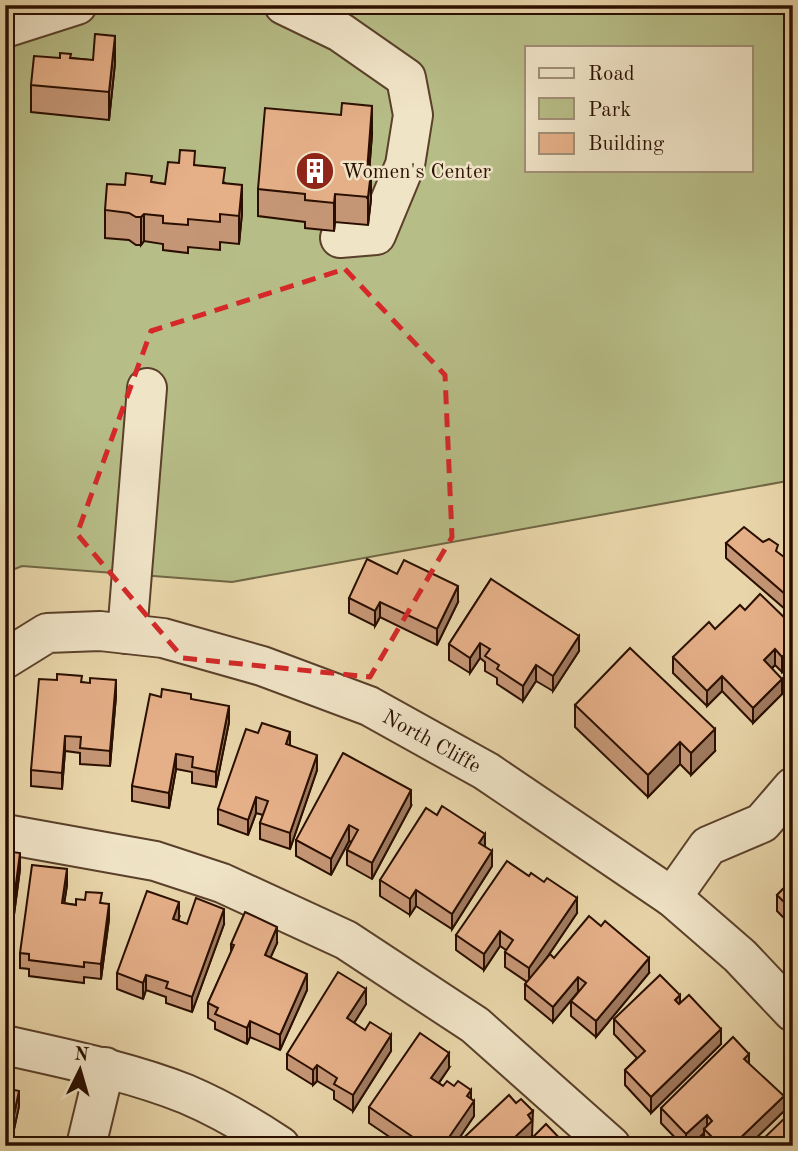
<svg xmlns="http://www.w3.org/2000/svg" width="798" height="1151" viewBox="0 0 798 1151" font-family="'Old Standard TT',serif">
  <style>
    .green { fill: #b7bd87; stroke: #706644; stroke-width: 2; fill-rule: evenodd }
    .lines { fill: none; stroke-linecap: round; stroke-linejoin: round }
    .minor-casing { stroke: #5a402a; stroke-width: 42 }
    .minor { stroke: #f0e4c7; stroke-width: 38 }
    .wall { fill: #c59675; stroke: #2a0f00; stroke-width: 2 }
    .shaded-wall { fill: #a07a5f; stroke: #2a0f00; stroke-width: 2 }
    .building { fill: #e5af88; stroke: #2a0f00; stroke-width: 2 }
    .marked { fill: none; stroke: #d62828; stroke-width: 5; stroke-dasharray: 14 9; stroke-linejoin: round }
    .labels { text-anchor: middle; stroke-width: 5; stroke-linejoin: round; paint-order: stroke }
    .poi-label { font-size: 21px; fill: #2a0f00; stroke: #f0e4c7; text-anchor: start }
    .street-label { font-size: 21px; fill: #2a0f00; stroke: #f0e4c7 }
  </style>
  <rect width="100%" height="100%" fill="#e8d5a9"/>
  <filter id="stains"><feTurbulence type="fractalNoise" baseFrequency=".00286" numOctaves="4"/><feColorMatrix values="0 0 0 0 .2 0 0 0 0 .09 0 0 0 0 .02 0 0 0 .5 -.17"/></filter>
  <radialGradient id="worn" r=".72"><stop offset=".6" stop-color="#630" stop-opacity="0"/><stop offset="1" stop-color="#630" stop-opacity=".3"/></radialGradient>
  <path class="green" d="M5 5H791L793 480 232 582 22 566 5 573ZM527 47H751V170H527Z"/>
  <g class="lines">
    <g class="minor-casing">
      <g id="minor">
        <path d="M284 5 340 32 406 78 413 115 405 165 376 235 340 238"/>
        <path d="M5 28 77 5"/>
        <path d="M127 634 147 388"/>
        <path id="s1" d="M5 659 47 633 100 631 163 638 262 666 369 706 486 771 672 897 740 956 793 1012"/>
        <path d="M5 834 155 861 222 883 346 940 475 1025 611 1146"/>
        <path d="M672 897 708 846 762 823 793 787"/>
        <path d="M5 1045C66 1059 128 1071 186 1094 219 1108 250 1126 280 1146"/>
        <path d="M86 1146 105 1067"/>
      </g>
    </g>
    <use href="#minor" class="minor"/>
  </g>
  <g class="wall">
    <path d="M71 58 115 63 109 120 31 112V85Z"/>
    <path d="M372 134 369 172 371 199 368 225 335 222 334 231 305 228V222L258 216V189Z"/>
    <path d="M195 165 225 183 242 213 239 244 220 242V250L188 247V253L163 250V244L144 241 141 245H136L129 240 105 238V210L125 185 152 182 165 184Z"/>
    <path d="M763 542 778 553 792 563H793V616L726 558V543Z"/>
    <path d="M491 579 579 651 553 691 536 681 523 701 497 684V678L485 671V662L480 658 470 673 449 660V644Z"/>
    <path d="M349 598 458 602 437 645 380 617 375 626 349 613Z"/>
    <path d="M745 610 793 626 782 672 775 665 772 668 782 694 753 723 722 691 707 706 673 673V657Z"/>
    <path d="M82 682 116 696 110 766 80 764V753L65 751 62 789 31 786V770Z"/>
    <path d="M161 697 191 699 229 722 216 787 192 783V772L176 769 169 808 132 801V786Z"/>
    <path d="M575 705 715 751 691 775 680 764 648 797 575 727Z"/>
    <path d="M290 745 317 770 290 849 260 839V823L263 815 256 813 248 835 218 824V809Z"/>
    <path d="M411 806 372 879 347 865V850L352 842 349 841 331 875 296 856V840Z"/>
    <path d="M485 846 492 866 452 929 416 906 410 915 380 896V880Z"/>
    <path d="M5 851 20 869 8 960H5Z"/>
    <path d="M529 876 577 913 546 959 554 958 649 973 596 1037 571 1016V1001L578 992 553 1022 525 999V984L527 982 505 967V952L506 950 500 946 484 970 456 950V935Z"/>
    <path d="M793 879V927L777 911V895Z"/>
    <path d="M67 885 64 903 76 905 102 903 109 919 101 979 84 977V983L29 976V969L20 968V953Z"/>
    <path d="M179 918 178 921 187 924H224L192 1012 166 1003V997L146 990 143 999 117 989V973Z"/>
    <path d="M277 943 270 958 307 990 280 1050 250 1037 247 1044 215 1029V1022L208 1018V1003L231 953V944Z"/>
    <path d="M680 1003 721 1044 651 1113 625 1085V1070L637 1058 614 1034V1019Z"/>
    <path d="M366 1004 354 1023 391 1051 353 1111 334 1099V1091L317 1081 313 1085 287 1069V1054Z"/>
    <path d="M749 1065 784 1111 748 1146H706L704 1144V1133L690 1146H683L661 1123V1108Z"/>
    <path d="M449 1068 439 1083 443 1086H454L471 1099 474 1116 454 1146H403L369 1123V1107Z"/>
    <path d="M5 1088 19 1106 13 1134 6 1132 5 1138Z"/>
  </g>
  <g class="shaded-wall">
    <path d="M115 36V63L109 120V92Z"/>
    <path d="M372 106V134L367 199V172Z"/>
    <path d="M371 172V199L368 225V197Z"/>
    <path d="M242 185V213L239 244V216Z"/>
    <path d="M335 194V222L334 231V203Z"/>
    <path d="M144 214V241L141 245V217Z"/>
    <path d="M458 586V602L437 645V629Z"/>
    <path d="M380 602V617L375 626V611Z"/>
    <path d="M579 636V651L553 691V676Z"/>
    <path d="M480 643V658L470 673V658Z"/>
    <path d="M793 646V662L782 672V657Z"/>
    <path d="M775 649V665L764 676V660Z"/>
    <path d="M536 665V681L523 701V686Z"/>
    <path d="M722 676V691L707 706V691Z"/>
    <path d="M782 679V694L753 723V708Z"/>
    <path d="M116 680V696L110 766V751Z"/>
    <path d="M229 706V722L216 787V772Z"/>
    <path d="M715 729V751L691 775V753Z"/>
    <path d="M290 732V748L286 744Z"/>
    <path d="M65 736V751L62 789V773Z"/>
    <path d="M680 742V764L648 797V775Z"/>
    <path d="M176 754V769L169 808V793Z"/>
    <path d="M317 755V770L290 849V833Z"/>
    <path d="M411 790V806L372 879V863Z"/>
    <path d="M256 797V813L248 835V820Z"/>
    <path d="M349 825V841L331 875V859Z"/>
    <path d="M485 834V850L479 843Z"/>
    <path d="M492 851V866L452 929V914Z"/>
    <path d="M20 853V869L8 960V945Z"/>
    <path d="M67 869V885L62 918V903Z"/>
    <path d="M416 890V906L410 915V899Z"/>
    <path d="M577 898V913L529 984V968Z"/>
    <path d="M179 902V918L173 935V919Z"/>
    <path d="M109 904V919L101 979V964Z"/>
    <path d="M224 909V924L192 1012V997Z"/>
    <path d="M277 927V943L265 970V955Z"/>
    <path d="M500 931V946L484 970V954Z"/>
    <path d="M649 958V973L596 1037V1021Z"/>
    <path d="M307 974V990L280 1050V1035Z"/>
    <path d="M146 975V990L143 999V983Z"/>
    <path d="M578 977V992L553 1022V1007Z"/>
    <path d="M366 989V1004L347 1034V1018Z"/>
    <path d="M680 995V1010L675 1000Z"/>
    <path d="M250 1021V1037L247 1044V1028Z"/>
    <path d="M721 1029V1044L651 1113V1097Z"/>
    <path d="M391 1035V1051L353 1111V1095Z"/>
    <path d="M449 1053V1068L431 1094V1078Z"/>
    <path d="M749 1054V1069L744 1059Z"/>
    <path d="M317 1065V1081L313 1085V1070Z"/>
    <path d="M471 1090V1105L474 1101V1116L454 1146H443L467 1096Z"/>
    <path d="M19 1091V1106L13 1134V1119Z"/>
    <path d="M784 1096V1111L748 1146H732Z"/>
    <path d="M533 1111 532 1136 522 1146 514 1138 528 1115Z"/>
    <path d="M707 1115V1130L704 1129V1133L690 1146H686V1134Z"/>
  </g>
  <g class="building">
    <path d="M95 34 115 36 109 92 31 85 34 56 60 58V53L71 54 70 58 93 60Z"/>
    <path d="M342 103 372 106 367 172H371L368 197 335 194 334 203 305 200V194L258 189 265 108 341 115Z"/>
    <path d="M180 150 195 151 194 165 225 168 223 183 242 185 239 216 220 214V222L188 219V225L163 223V216L144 214 141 217H136L129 213 105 210 107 184 125 185 126 173 152 176 151 182 165 184 168 162 179 163Z"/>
    <path d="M744 527 763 542 769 539 778 545 776 551 792 563H793V601L726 543Z"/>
    <path d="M367 559 397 574 404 560 458 586 437 629 380 602 375 611 349 598Z"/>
    <path d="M491 579 579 636 553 676 536 665 523 686 497 669 499 665 485 656 490 649 480 643 470 658 449 644Z"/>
    <path d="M760 594 793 626V646L782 657 775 649 764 660 782 679 753 708 722 676 707 691 673 657 709 622 715 629 740 605 745 610Z"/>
    <path d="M630 648 715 729 691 753 680 742 648 775 575 705Z"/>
    <path d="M57 674 82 676 81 682 90 683V678L116 680 110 751 80 748 81 737 65 736 62 773 31 770 39 679 57 680Z"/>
    <path d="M162 689 191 694V699L229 706 216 772 192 767 193 757 176 754 169 793 132 786 150 694 161 697Z"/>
    <path d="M262 723 290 732 286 744 317 755 290 833 260 823 268 801 256 797 248 820 218 809 246 729 258 733Z"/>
    <path d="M343 753 411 790 372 863 347 850 358 830 349 825 331 859 296 840Z"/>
    <path d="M442 806 485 834 479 843 492 851 452 914 416 890 410 899 380 880 426 808 437 815Z"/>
    <path d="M5 851 20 853 8 945H5Z"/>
    <path d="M507 861 529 876 531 873 544 882 547 878 577 898 529 968 505 952 513 940 500 931 484 954 456 935Z"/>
    <path d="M32 865 67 869 62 903 76 905V899L85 900 86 892 102 893 100 903 109 904 101 964 84 962V967L29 960V954L20 953Z"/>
    <path d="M793 879V911L777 895Z"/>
    <path d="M147 891 179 902 173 919 187 924 196 898 224 909 192 997 166 988 168 982 146 975 143 983 117 973Z"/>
    <path d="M245 912 277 927 265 955 307 974 280 1035 250 1021 247 1028 215 1014 218 1008 208 1003 234 945 231 944Z"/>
    <path d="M589 916 601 926 605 921 649 958 596 1021 571 1001 586 983 578 977 553 1007 525 984 550 954 554 958Z"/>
    <path d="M338 972 366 989 347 1018 365 1030 370 1022 391 1035 353 1095 334 1084 337 1078 317 1065 313 1070 287 1054Z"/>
    <path d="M660 975 680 995 675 1000 679 1004 689 995 721 1029 651 1097 625 1070 645 1051 614 1019Z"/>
    <path d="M420 1033 449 1053 431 1078 443 1086 447 1081 454 1086 458 1081 471 1090 467 1096 474 1101 443 1146H426L369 1107Z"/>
    <path d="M733 1037 749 1054 744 1059 784 1096 732 1146H721L704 1129 712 1121 707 1115 686 1134 661 1108Z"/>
    <path d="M5 1088 19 1091 13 1119 6 1117 5 1123Z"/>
    <path d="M509 1095 516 1103 521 1099 533 1111 528 1115 532 1121 514 1138 522 1146H455Z"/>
    <path d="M793 1110V1146H756Z"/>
    <path d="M546 1124 567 1146H524Z"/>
  </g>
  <path class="marked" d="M345 269 445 375 452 537 370 677 183 658 77 534 151 331Z"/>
  <defs>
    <g id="building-disc" transform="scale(2.0125)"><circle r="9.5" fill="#8f2418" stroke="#f0e4c7"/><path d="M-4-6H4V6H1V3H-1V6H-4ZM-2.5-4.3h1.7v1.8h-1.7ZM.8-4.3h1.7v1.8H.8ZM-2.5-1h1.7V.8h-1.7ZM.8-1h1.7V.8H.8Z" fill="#fff"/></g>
  </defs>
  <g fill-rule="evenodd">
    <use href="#building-disc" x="315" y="171"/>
  </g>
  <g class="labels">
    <g class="poi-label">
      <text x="342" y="178">Women's Center</text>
    </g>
    <g class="street-label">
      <text dy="7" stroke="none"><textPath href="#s1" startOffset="455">North Cliffe</textPath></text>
    </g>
  </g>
  <rect width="798" height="1151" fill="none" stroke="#e8d5a9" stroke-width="28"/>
  <rect x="7" y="7" width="784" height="1137" fill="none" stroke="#2a0f00" stroke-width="3.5"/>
  <rect x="14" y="14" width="770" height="1123" fill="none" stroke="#2a0f00" stroke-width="2"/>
  <rect x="525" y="46" width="228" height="126" fill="#f0e4c7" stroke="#a18f77" stroke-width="2"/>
  <rect x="539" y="68" width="35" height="10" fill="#f0e4c7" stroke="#a18f77" stroke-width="2"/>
  <text x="588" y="80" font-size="21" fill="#2a0f00">Road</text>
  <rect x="539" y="98" width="35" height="21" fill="#b7bd87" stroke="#a18f77" stroke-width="2"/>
  <text x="588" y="116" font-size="21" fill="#2a0f00">Park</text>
  <rect x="539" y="133" width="35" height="21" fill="#e5af88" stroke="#a18f77" stroke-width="2"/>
  <text x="588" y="150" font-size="21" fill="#2a0f00">Building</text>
  <g transform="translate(80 1070) rotate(5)" stroke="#f0e4c7" stroke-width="5" paint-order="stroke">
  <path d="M0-5L12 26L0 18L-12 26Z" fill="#2a0f00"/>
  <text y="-10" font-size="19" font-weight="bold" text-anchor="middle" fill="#2a0f00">N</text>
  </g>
  <rect width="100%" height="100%" filter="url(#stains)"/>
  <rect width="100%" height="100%" fill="url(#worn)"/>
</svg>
